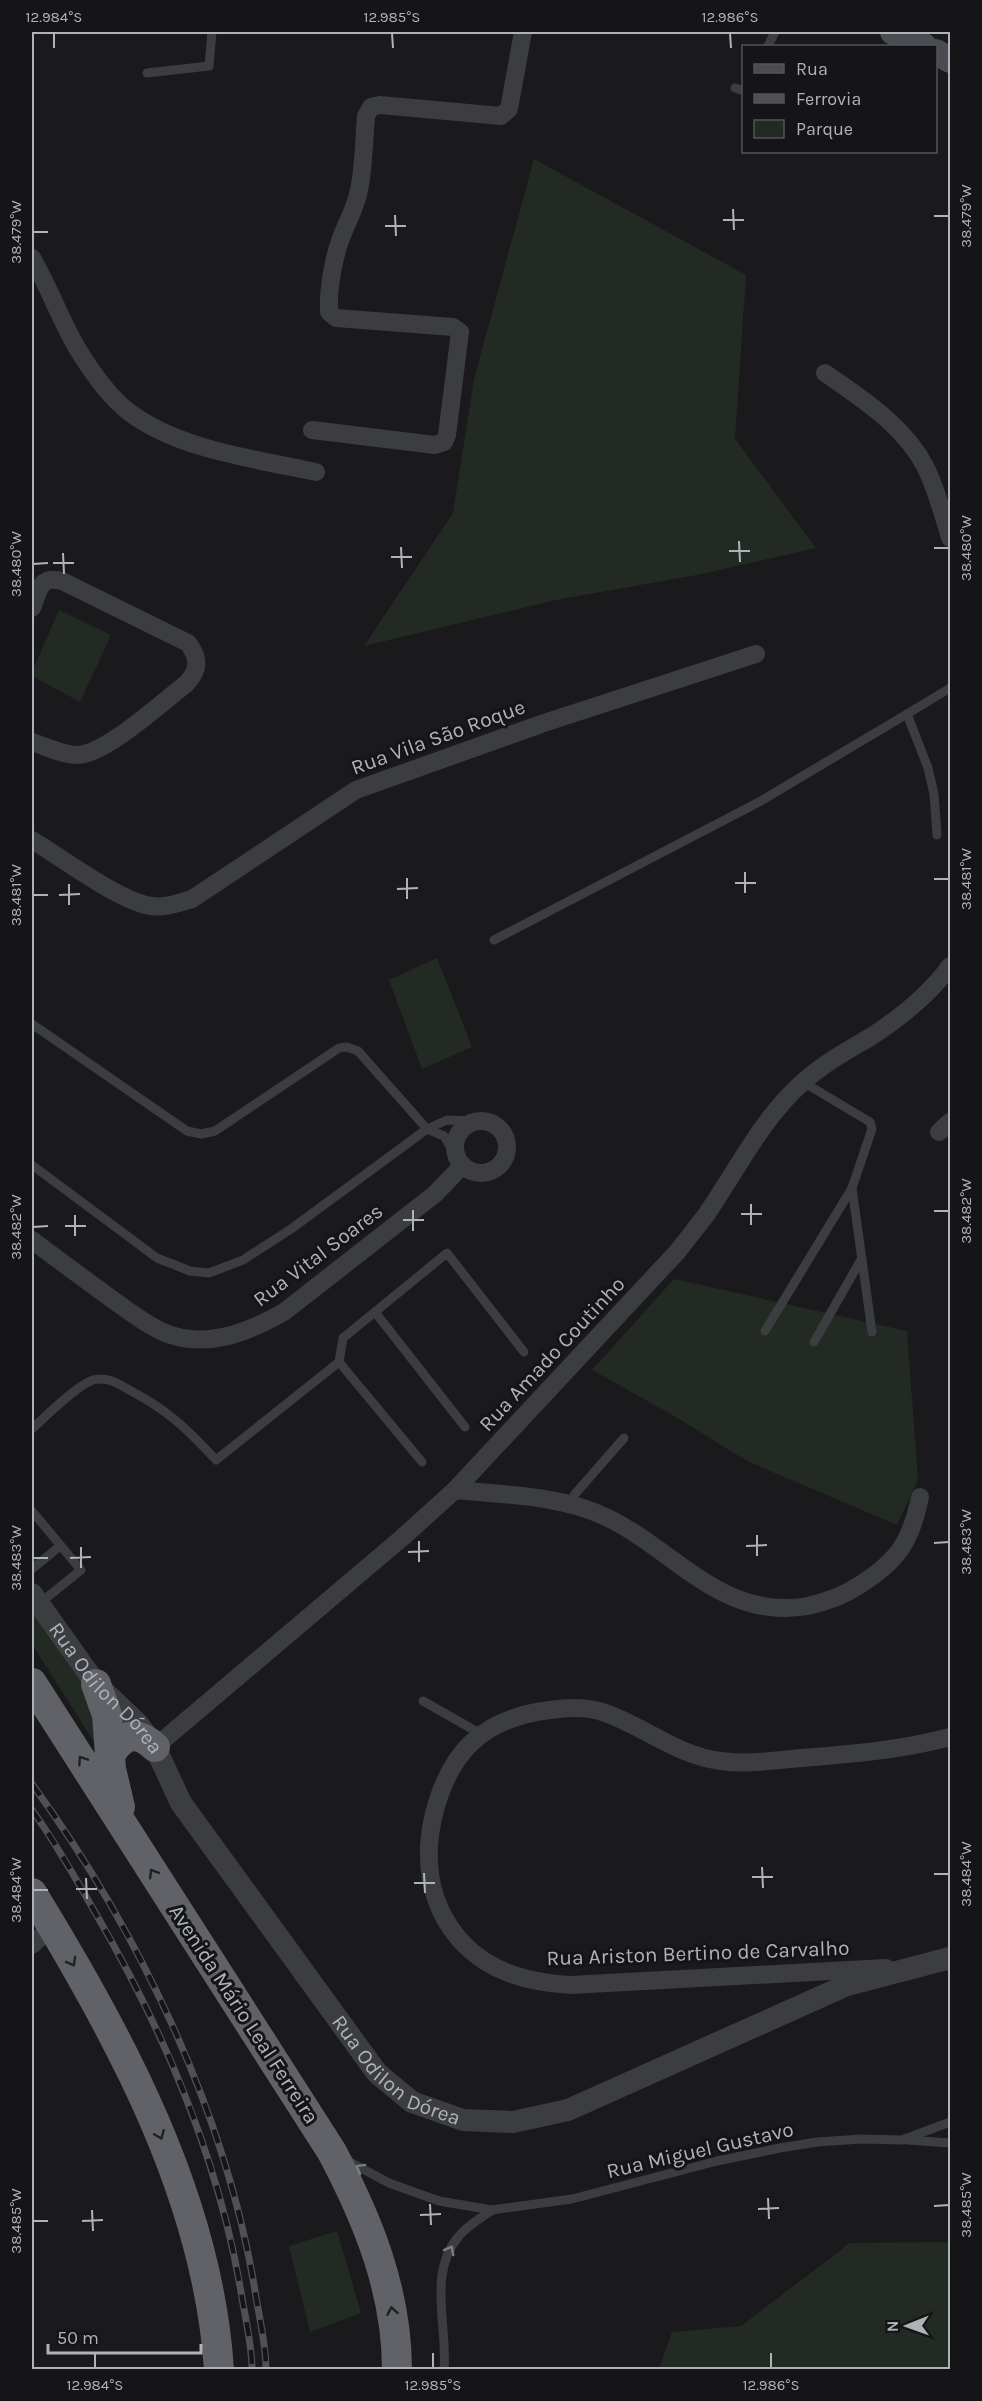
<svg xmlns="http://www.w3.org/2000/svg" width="982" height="2401" viewBox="0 0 982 2401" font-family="Karla,sans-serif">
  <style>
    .green { fill: #222a23 }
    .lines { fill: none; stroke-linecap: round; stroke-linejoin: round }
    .service { stroke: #3b3d41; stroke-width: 9 }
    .minor { stroke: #3b3d41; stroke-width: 18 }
    .tertiary { stroke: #3b3d41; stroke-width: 22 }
    .secondary { stroke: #4a4c51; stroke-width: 26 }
    .trunk { stroke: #606268; stroke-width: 30 }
    .rail-casing { stroke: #4f5156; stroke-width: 7 }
    .rail { stroke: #151517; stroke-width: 4.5; stroke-dasharray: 14; stroke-linecap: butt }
    .oneway { stroke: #202123 }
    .oneway2 { stroke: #7a7e84 }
    .ticks { fill: none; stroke: #aeb3ba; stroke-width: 2 }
    .labels { text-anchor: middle; stroke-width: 6; stroke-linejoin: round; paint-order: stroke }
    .street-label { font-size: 21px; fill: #aeb3ba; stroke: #151517 }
    .neatline { fill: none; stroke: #aeb3ba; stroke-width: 2 }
    .ticks-label { font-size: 15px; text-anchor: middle; fill: #aeb3ba }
  </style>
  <rect width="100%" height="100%" fill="#1a1a1c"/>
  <g class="green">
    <path d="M534 159 746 275 735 439 816 548 702 574 556 600 364 646 453 513 474 379Z"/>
    <path d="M59 610 111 635 80 702 32 676V672Z"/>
    <path d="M437 958 472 1047 422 1069 389 980Z"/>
    <path d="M674 1279 907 1331 918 1480 897 1525 747 1461 676 1417 592 1370Z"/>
    <path d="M32 1612 67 1658 97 1705 99 1750 32 1644Z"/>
    <path d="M337 2231 361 2313 310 2332 289 2246Z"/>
    <path d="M950 2242V2369L659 2368 672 2332 741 2326 850 2243Z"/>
  </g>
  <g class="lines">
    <g class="service">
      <path d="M768 46 775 32"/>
      <path d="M147 73 209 66 212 32"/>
      <path d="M735 88 744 91"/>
      <path d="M907 714 950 688"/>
      <path d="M494 940 759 802 907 714 928 768 934 794 937 835"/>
      <path d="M32 1024 187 1131 201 1134 215 1131 339 1048 347 1047 358 1051 427 1129 444 1136 457 1158"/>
      <path d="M32 1165 157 1258 190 1271 209 1273 243 1260 291 1229 427 1129 447 1120 474 1121"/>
      <path d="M852 1188 872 1332"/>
      <path d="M375 1312 465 1427"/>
      <path d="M765 1331 852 1188 872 1129 870 1122 803 1082"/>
      <path d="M814 1342 862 1258"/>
      <path d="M339 1362 422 1462"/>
      <path d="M32 1429C45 1417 77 1385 93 1380 108 1376 119 1384 131 1391 168 1410 188 1430 216 1460L339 1362 343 1338 447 1253 524 1352"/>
      <path d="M570 1503 575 1494 624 1438"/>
      <path d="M32 1511 81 1570 40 1603"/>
      <path d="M32 1569 60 1546"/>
      <path d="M423 1701 481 1734"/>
      <path d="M907 2140 950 2143"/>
      <path d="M346 2160 389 2183 439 2201 492 2210 572 2199 717 2161 780 2148 817 2142 861 2139 902 2140 950 2122"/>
      <path d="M444 2370C448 2326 427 2273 459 2236 467 2226 481 2218 492 2210"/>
    </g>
    <g class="minor">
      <path d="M32 258C49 287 60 319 77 348 91 371 108 396 129 412 179 450 256 459 316 472"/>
      <path d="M825 373C862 399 905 426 926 468 937 491 943 514 950 538"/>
      <path d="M312 430 435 445 444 442 447 435 460 332 453 327 336 318 329 312C328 289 333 260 341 238 347 222 356 207 359 190 364 166 364 140 366 116L371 107 380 105 501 116 509 109 523 32"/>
      <path d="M32 608C39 590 40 575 62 581L188 643C200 659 199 670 186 684 162 702 105 755 77 755 62 755 45 746 32 742"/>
      <path d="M32 840C61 857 120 902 151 906 165 908 178 903 192 899L356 790 544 723 756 654"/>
      <circle cx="481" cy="1147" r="26"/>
      <path d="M939 1132 950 1122"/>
      <path d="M32 1240C57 1259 83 1278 109 1297 126 1309 143 1323 163 1332 204 1350 247 1333 284 1312L435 1194 462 1166"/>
      <path d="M455 1490C505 1495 560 1495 606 1517 675 1550 722 1621 808 1606 825 1602 843 1596 858 1586 897 1562 911 1542 920 1497"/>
      <path d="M155 1747 403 1537 455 1490 678 1251C687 1239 697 1227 706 1215 737 1170 762 1118 803 1082 824 1063 849 1050 872 1036 901 1017 930 994 950 966"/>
      <path d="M32 1945 52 1926"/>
      <path d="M886 1968 571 1985C525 1982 484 1971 455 1934 429 1900 424 1859 433 1818 448 1753 482 1718 550 1710 569 1707 589 1706 608 1714 646 1728 679 1756 721 1761 748 1765 775 1760 802 1758 852 1754 902 1750 950 1737"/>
    </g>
    <path class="tertiary" id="s1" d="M32 1594 96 1684 138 1724 155 1747 181 1803 377 2073 412 2102 463 2120 513 2122 568 2110 847 1985 950 1958"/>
    <g class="secondary">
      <path d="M893 32 924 46"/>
      <path d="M936 52 950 60"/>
    </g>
    <g class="trunk">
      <path d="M32 1683 332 2152C368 2220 397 2291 397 2370"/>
      <path d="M96 1684 107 1715 111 1769 120 1807"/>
      <path d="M109 1756C122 1736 135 1728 155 1747"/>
      <path d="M32 1893C120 2037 208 2198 219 2370"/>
    </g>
    <g class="rail-casing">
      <g id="rail">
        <path d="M32 1784C139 1931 228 2117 256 2297 260 2321 266 2345 266 2370"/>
        <path d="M32 1810C56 1843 76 1879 96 1914 165 2033 220 2161 242 2298 246 2321 252 2346 252 2370"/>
      </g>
    </g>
    <use href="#rail" class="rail"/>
  </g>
  <defs><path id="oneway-chevron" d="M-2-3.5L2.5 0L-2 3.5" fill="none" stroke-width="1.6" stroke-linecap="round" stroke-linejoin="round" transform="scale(1.5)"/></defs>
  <g class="oneway">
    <use href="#oneway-chevron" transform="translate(82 1760) rotate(-123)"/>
    <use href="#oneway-chevron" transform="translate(153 1873) rotate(-122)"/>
    <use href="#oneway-chevron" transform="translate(72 1962) rotate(61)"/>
    <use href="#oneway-chevron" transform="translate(160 2135) rotate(68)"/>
    <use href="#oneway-chevron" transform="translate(392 2311) rotate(-100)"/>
  </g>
  <g class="oneway2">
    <use href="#oneway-chevron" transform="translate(360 2168) rotate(-151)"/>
    <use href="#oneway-chevron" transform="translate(450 2250) rotate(-62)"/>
  </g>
  <path class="ticks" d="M54 33V48M392 33 393 48M730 33 731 48M733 209 734 230M395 215 396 236M934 216H949M723 220H744M385 226H406M33 232H48M739 541 740 562M401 547 402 568M934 548H949M729 551H750M63 553 64 574M391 557H412M53 563H74M33 564 48 563M745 872V893M407 878V899M934 879H949M735 883H756M69 884V905M397 889 418 888M33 895H48M59 895 80 894M751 1204V1225M413 1210V1231M934 1211H949M741 1214H762M75 1215V1236M403 1220H424M65 1226H86M33 1227 48 1226M757 1535V1556M419 1541V1562M934 1543 949 1542M746 1546 767 1545M81 1547V1568M408 1552 429 1551M33 1558H48M70 1558 91 1557M762 1867 763 1888M424 1873 425 1893M934 1874H949M752 1877H773M86 1878 87 1899M414 1883H435M76 1889H97M33 1890H48M768 2198 769 2219M430 2204 431 2225M934 2206 949 2205M758 2209 779 2208M92 2210 93 2231M420 2215 441 2214M33 2221H48M82 2221 103 2220M95 2353V2368M433 2353V2368M771 2353V2368"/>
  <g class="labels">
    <g class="street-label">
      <text transform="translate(438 737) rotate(-20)" y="7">Rua Vila São Roque</text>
      <text transform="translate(318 1255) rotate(-37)" y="7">Rua Vital Soares</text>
      <text transform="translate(552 1354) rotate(-47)" y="7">Rua Amado Coutinho</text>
      <text dy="7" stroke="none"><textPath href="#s1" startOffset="120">Rua Odilon Dórea</textPath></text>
      <text transform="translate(698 1953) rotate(-2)" y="7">Rua Ariston Bertino de Carvalho</text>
      <text transform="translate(244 2014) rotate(57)" y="7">Avenida Mário Leal Ferreira</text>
      <text dy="7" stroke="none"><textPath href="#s1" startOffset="606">Rua Odilon Dórea</textPath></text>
      <text transform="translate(700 2150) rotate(-13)" y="7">Rua Miguel Gustavo</text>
    </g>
  </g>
  <rect width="982" height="2401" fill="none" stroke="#151517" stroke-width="66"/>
  <rect x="742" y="45" width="195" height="108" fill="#151517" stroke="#525458" stroke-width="1.5"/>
  <rect x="754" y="64" width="30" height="9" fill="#4a4c51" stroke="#525458" stroke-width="1.5"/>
  <text x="796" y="75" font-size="18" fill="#aeb3ba">Rua</text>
  <rect x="754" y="94" width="30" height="9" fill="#4f5156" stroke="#525458" stroke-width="1.5"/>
  <text x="796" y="105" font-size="18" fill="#aeb3ba">Ferrovia</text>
  <rect x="754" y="120" width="30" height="18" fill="#222a23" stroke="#525458" stroke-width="1.5"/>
  <text x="796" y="135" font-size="18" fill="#aeb3ba">Parque</text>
  <g transform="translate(907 2326) rotate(269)" stroke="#151517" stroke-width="4.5" paint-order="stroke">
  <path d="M0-4.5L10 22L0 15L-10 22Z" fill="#aeb3ba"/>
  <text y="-9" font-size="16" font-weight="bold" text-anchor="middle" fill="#aeb3ba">N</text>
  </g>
  <path d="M48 2344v9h153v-9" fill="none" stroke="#aeb3ba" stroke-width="3"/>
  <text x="57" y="2344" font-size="18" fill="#aeb3ba" stroke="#151517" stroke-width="4.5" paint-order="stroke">50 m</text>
  <rect x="33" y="33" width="916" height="2335" class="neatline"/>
  <g class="ticks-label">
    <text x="54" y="22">12.984°S</text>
    <text x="392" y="22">12.985°S</text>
    <text x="730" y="22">12.986°S</text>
    <text transform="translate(966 216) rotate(-90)" y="5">38.479°W</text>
    <text transform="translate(16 232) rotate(-90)" y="5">38.479°W</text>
    <text transform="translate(966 548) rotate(-90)" y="5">38.480°W</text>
    <text transform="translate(16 564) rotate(-90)" y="5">38.480°W</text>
    <text transform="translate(966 879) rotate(-90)" y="5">38.481°W</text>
    <text transform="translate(16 895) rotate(-90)" y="5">38.481°W</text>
    <text transform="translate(966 1211) rotate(-90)" y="5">38.482°W</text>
    <text transform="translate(16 1227) rotate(-90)" y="5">38.482°W</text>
    <text transform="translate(966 1542) rotate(-90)" y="5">38.483°W</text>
    <text transform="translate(16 1558) rotate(-90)" y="5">38.483°W</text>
    <text transform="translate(966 1874) rotate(-90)" y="5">38.484°W</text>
    <text transform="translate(16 1890) rotate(-90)" y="5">38.484°W</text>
    <text transform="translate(966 2205) rotate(-90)" y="5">38.485°W</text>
    <text transform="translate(16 2221) rotate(-90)" y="5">38.485°W</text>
    <text x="95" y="2390">12.984°S</text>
    <text x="433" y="2390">12.985°S</text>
    <text x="771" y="2390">12.986°S</text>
  </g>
</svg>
